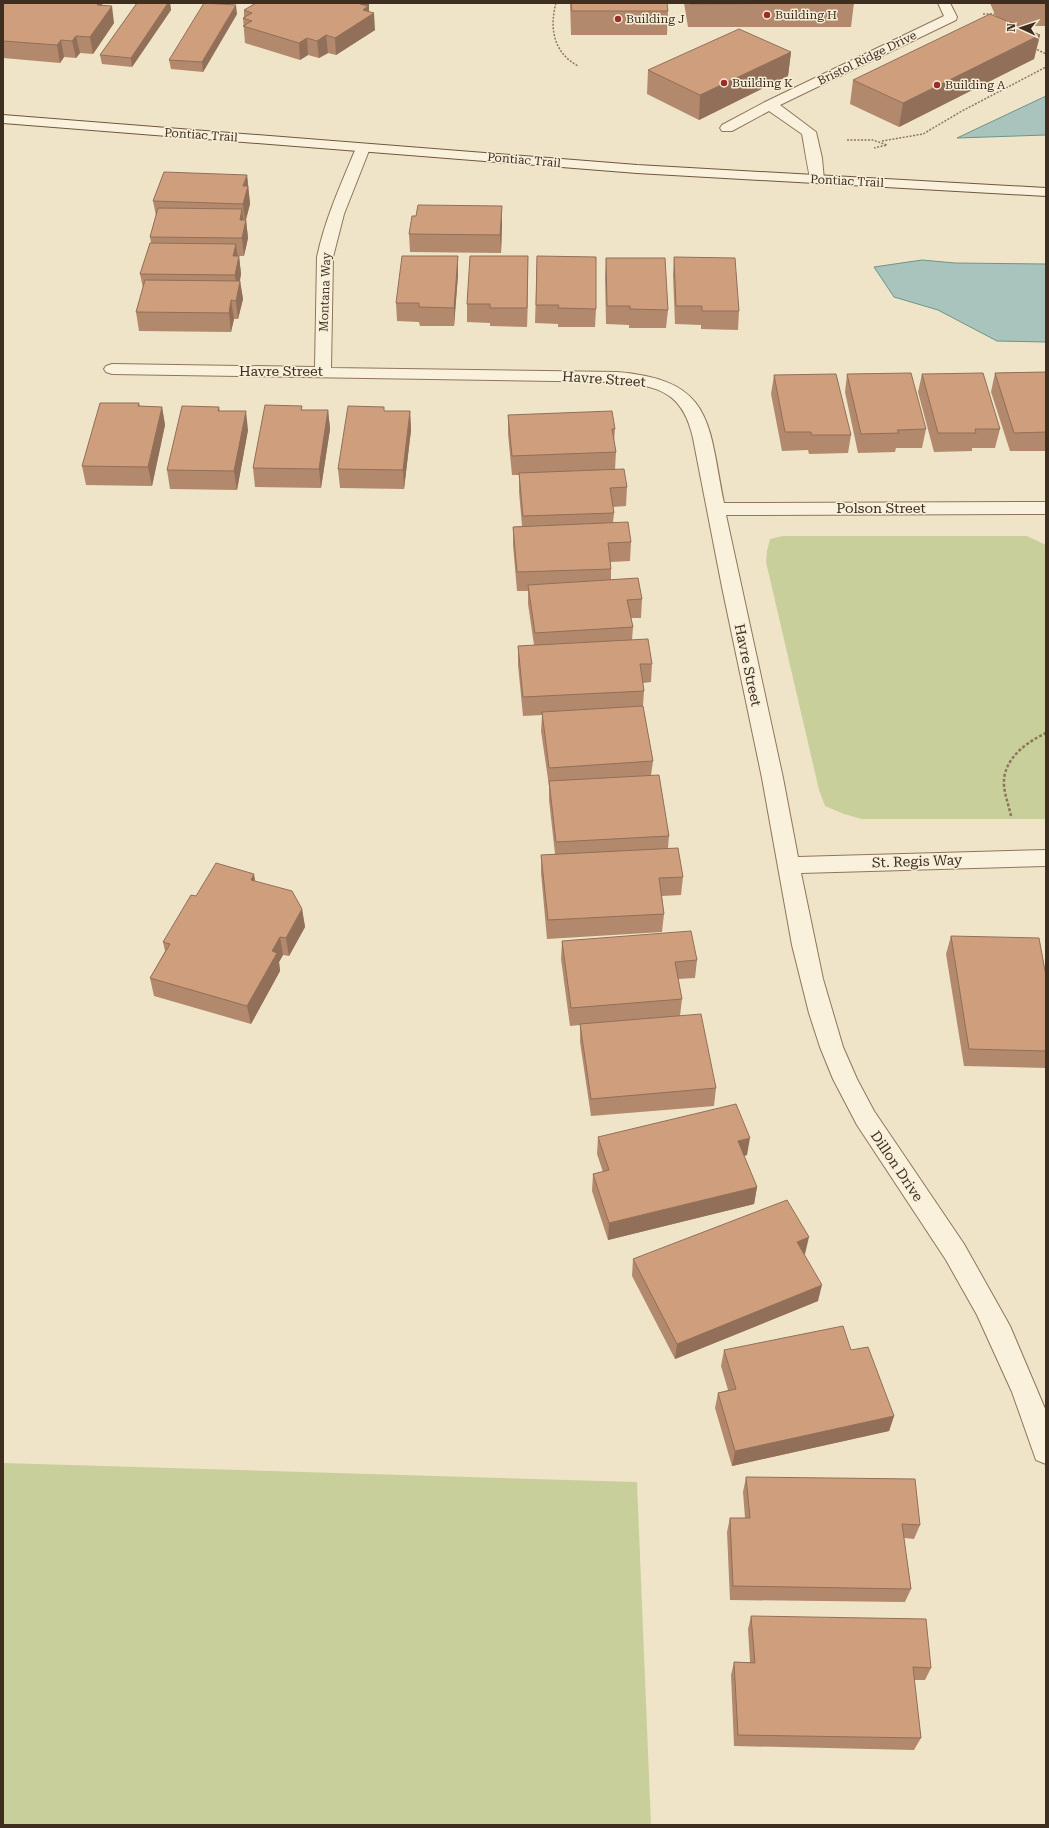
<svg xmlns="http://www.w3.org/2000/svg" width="1049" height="1828" viewBox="0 0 1049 1828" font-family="'Roboto Serif',serif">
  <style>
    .green { fill: #c9cf9b }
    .water { fill: #a9c4bc; stroke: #6f938a }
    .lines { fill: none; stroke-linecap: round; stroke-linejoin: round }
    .minor-casing { stroke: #8d765c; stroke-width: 2 }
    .secondary-casing { stroke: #6f573f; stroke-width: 2 }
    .path-far1 { stroke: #8d765c; stroke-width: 1.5; stroke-dasharray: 2 1.5; stroke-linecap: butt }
    .path { stroke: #8d765c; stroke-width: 2.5; stroke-dasharray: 3 2; stroke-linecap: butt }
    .minor { fill: #faf1dc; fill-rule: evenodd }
    .secondary { fill: #faf1dc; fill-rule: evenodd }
    .wall { fill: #b2896c }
    .shaded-wall { fill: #916f58 }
    .building { fill: #cf9f7d; stroke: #916f58 }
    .poi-dot { fill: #9e2a2b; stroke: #f7eed8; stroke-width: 1.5 }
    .labels { text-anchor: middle; stroke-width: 3; stroke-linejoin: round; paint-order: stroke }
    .far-poi-label { font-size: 12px; fill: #3d2e20; stroke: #f7eed8; text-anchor: start }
    .far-street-label { font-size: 12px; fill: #3d2e20; stroke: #f7eed8 }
    .street-label { font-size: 14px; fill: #3d2e20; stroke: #f7eed8 }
  </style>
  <rect width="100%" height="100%" fill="#f0e4c8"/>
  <g class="green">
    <path d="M783 536H1027L1046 545V819H862L844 814 825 806 819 790 766 562 767 551 770 539Z"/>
    <path d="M3 1463 637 1482 651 1825H3Z"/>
  </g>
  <g class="water">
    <path d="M1046 96V135L957 138Z"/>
    <path d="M922 260 955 263 1046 264V342L997 341 938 310 894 297 874 267Z"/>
  </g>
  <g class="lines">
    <g class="minor-casing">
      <g id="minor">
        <path d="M938 3H950L957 17 956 20 780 105 816 132 822 158 824 180 822 183H812C809 179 804 143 802 134L769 111 732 131H722L720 128 722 125 765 102 944 16Z"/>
        <path d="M363 144 368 145 370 148 344 214 333 257 331 368 617 372C714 380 708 423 724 503L1046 502V514L726 515 783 778 798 857 1046 850V866L801 873 823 979 843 1047 857 1079 874 1111 964 1244 1010 1326 1046 1411V1464L1036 1460 1012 1392 977 1315 946 1260 857 1125 833 1079 820 1047 809 1013 792 945 762 778 722 587 693 438C683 393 660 386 617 382L112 374 106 372 104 369 106 366 112 364 315 367 317 257C325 219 341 184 356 148L358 145Z"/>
      </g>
    </g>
    <g class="secondary-casing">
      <path id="secondary" d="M3 115 637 165 1046 188V196L637 173 3 123Z"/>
    </g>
    <g class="path-far1">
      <path d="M556 3C549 29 554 53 578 66"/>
      <path d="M983 14H995"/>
      <path d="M1034 48 1046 54"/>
      <path d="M847 140H873L887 145 874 148"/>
      <path d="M882 141 923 134 962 111 1046 67"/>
    </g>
    <path class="path" d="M1011 816C1009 806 1005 796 1004 786 1002 760 1025 743 1046 733"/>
    <use href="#minor" class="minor"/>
    <use href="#secondary" class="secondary"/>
  </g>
  <g class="wall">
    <path d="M3 3 102 5 114 23 93 54 80 53 76 58 64 57 60 63 3 58Z"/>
    <path d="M137 3H170L171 10 132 67 102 64 100 55Z"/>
    <path d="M570 3H667L668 11 667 35H571Z"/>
    <path d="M684 3H854L851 27H688Z"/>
    <path d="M990 3H1046V26H1018L1040 35 1034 59 899 127 850 104 853 80 996 17Z"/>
    <path d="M244 10 369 11 375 30 336 55 328 53 319 58 308 55 300 60 245 43 243 18 244 17Z"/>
    <path d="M237 14 203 72 171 69 169 60Z"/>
    <path d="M791 52 788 76 699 120 647 94 648 70Z"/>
    <path d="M247 175 250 204 246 220 248 238 244 256H239L241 274 240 281 243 299 238 319H234L231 332 139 331 136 312 143 288 140 274 151 243 150 237 156 216 153 201Z"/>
    <path d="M502 224 501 253 410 252 409 234Z"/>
    <path d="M458 256V275L454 326H420L419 322 397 321 396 303Z"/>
    <path d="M528 256 527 327 490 326V323L467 322V304Z"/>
    <path d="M537 256 596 309 595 327H558V324L535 323Z"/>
    <path d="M674 257 739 311 738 330 701 329V325L675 324 673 275Z"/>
    <path d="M606 258 668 310 666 328H629V325L606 324 605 276Z"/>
    <path d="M1046 372V446L1045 451H1010L991 392 995 373Z"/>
    <path d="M847 374 926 429 922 448H896L895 452 858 453 845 392Z"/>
    <path d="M922 374 1000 429 995 448H972V451L934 452 918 392Z"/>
    <path d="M774 375 851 435 848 453 809 454 808 450 782 451 771 394Z"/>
    <path d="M139 403 140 406 162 407 165 425 152 486 86 485 82 466Z"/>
    <path d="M302 406V410H328L330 429 321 488 255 487 253 468Z"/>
    <path d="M219 407 220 411 248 430 237 490 170 489 167 470Z"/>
    <path d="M385 411H410L411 430 404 489 340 488 338 469Z"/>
    <path d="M508 415 615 429 614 441 616 452 615 470 627 487 626 506 613 507 614 513 613 523 631 542 630 561 610 562 611 569V580L642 599 641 618H631L633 627 632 640 652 664 651 682 643 683 644 691 643 706 653 761 651 776 669 836 668 848 683 877 681 895 662 896 664 914 662 932 547 939 541 873V855L555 854 549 800V786L541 731 542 715 523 716 518 665V646L534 645 528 604V591H517L513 545V527L522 526 519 492V475H512L508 434Z"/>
    <path d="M255 881 302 909 305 927 289 956 283 955 279 962 280 971 251 1024 154 996 150 978 165 951 163 942 196 896Z"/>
    <path d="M951 936 1046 976V1068L964 1066 946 954Z"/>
    <path d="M562 941 697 960 695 978 678 979 682 999 680 1016 716 1088 714 1106 591 1116 580 1042V1025L570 1026 561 959Z"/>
    <path d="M598 1137 747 1155 744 1156 757 1187 754 1204 608 1240 592 1191 593 1174 603 1172 597 1154Z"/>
    <path d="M804 1254 818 1301 675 1359 632 1276 633 1259 805 1254Z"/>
    <path d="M724 1350H851L894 1416 889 1431 732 1466 715 1408 718 1393 728 1390 721 1366Z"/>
    <path d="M746 1477 920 1525 914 1539 904 1538 911 1589 905 1602 730 1600 727 1532 730 1518H745L743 1492Z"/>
    <path d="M751 1616 931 1668 925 1680H914L921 1738 914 1750 734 1746 731 1675 734 1662H750L748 1629Z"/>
  </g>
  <g class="shaded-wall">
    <path d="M99 3H102L104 16 112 6 114 23 93 54 90 37 97 5Z"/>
    <path d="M168 3H170L171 10 132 67 131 58Z"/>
    <path d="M362 3H369V15L374 13 375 30 336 55 335 38 360 4Z"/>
    <path d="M236 5 237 14 203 72 202 62Z"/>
    <path d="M326 35 328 53 319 58 317 41Z"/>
    <path d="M1040 35 1034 59 899 127 903 103Z"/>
    <path d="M76 36 80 53 76 58 72 41Z"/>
    <path d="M307 38 308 55 300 60 299 43Z"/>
    <path d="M61 40 64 57 60 63 57 45Z"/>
    <path d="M791 52 788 76 699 120 700 95Z"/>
    <path d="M247 175 250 204 245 222 243 204V186Z"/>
    <path d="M502 206V224L501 253 500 235Z"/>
    <path d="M242 209 244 225 246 220 248 238 244 256 240 220Z"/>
    <path d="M236 244 238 259 239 256 241 274 237 293 235 275 233 256Z"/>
    <path d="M458 256V275L454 326V308Z"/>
    <path d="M528 256V274L527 327V308Z"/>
    <path d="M240 281 243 299 238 319 236 301Z"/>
    <path d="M231 300 234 319 231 332 229 313Z"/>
    <path d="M162 407 165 425 152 486 148 467Z"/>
    <path d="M328 410 330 429 321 488 319 469Z"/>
    <path d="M246 411 248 430 237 490 234 471Z"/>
    <path d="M410 411 411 430 404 489 403 470Z"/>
    <path d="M254 874 257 892 251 880Z"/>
    <path d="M302 909 305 927 289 956 286 938Z"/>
    <path d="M280 937 283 955 279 962 280 971 251 1024 247 1006 272 951Z"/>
    <path d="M750 1138 747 1155 735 1158 738 1141Z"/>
    <path d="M757 1187 754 1204 608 1240 609 1223Z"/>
    <path d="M809 1237 805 1254 794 1259 797 1242Z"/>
    <path d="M822 1285 818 1301 675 1359 677 1344Z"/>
    <path d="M894 1416 889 1431 732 1466 735 1451Z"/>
  </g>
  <g class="building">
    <path d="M3 3H99L97 5 112 6 90 37 76 36 72 41 61 40 57 45 3 41Z"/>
    <path d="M137 3H168L131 58 100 55Z"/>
    <path d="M204 3 236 5 202 62 169 60Z"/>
    <path d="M256 3H362L360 4 368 6 363 10 374 13 335 38 326 35 317 41 307 38 299 43 243 26 252 21 243 18 252 13 244 10Z"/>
    <path d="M571 3H667L668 11H572Z"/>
    <path d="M690 3H854L690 4Z"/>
    <path d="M990 14 1040 35 903 103 853 80Z"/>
    <path d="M739 29 791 52 700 95 648 70Z"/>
    <path d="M164 172 247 175 243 186H248L243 204 153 201Z"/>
    <path d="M418 205 502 206 500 235 409 234 412 216H416Z"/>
    <path d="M158 208 242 209 240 220H246L242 238 150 237Z"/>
    <path d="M150 243 236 244 233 256H239L235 275 140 274Z"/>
    <path d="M402 256H458L454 308 419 307V303H396Z"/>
    <path d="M470 256H528L527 308H490V304H467Z"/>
    <path d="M537 256 596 257V309L558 308 559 305H536Z"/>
    <path d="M674 257 735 258 739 311H702V306H676Z"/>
    <path d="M606 258H665L668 310 630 309V306H607Z"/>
    <path d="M145 280 240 281 236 301 231 300 229 313 136 312Z"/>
    <path d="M1046 372V432L1014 433 995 373Z"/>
    <path d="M911 373 926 429 897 430 899 433 861 434 847 374Z"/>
    <path d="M983 373 1000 429H975L976 433H938L922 374Z"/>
    <path d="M836 374 851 435H812L811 432H785L774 375Z"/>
    <path d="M100 403H139L138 406 162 407 148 467 82 466Z"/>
    <path d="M265 405 302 406 301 410H328L319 469 253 468Z"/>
    <path d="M182 406 219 407 218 411H246L234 471 167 470Z"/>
    <path d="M348 406 384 407V411H410L403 470 338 469Z"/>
    <path d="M612 411 615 429H612L616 452 512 456 508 415Z"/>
    <path d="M624 469 627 487 610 488 614 513 523 516 519 473Z"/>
    <path d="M628 522 631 542 608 543 611 569 517 572 513 527Z"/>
    <path d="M638 578 642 599 627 600 633 627 535 633 528 585Z"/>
    <path d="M648 639 652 664H640L644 691 523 697 518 646Z"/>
    <path d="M643 706 653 761 549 768 542 712Z"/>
    <path d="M659 775 669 836 556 842 549 781Z"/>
    <path d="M678 848 683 877 659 878 664 914 548 920 541 855Z"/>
    <path d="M216 863 254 874 251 880 292 891 302 909 286 938 280 937 272 951 277 953 247 1006 150 978 170 944 163 942 191 895 196 896Z"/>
    <path d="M691 931 697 960 675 962 682 999 571 1008 562 941Z"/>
    <path d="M951 936 1039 938 1046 976V1051L969 1049Z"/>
    <path d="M701 1014 716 1088 591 1099 580 1024Z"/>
    <path d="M736 1104 750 1138 738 1141 757 1187 609 1223 593 1174 609 1170 598 1137Z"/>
    <path d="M787 1200 809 1237 797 1242 822 1285 677 1344 633 1259Z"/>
    <path d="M843 1326 851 1350 868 1347 894 1416 735 1451 718 1393 736 1389 724 1350Z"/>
    <path d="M746 1477 915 1479 920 1525 902 1524 911 1589 733 1586 730 1518H750Z"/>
    <path d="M751 1616 926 1619 931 1668 913 1667 921 1738 738 1735 734 1662 755 1663Z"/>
  </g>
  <g class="poi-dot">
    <circle cx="767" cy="15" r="4"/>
    <circle cx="618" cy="19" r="4"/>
    <circle cx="724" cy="83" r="4"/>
    <circle cx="937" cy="85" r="4"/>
  </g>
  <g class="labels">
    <g class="far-poi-label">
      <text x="775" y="19">Building H</text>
      <text x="626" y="23">Building J</text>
      <text x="732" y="87">Building K</text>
      <text x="945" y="89">Building A</text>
    </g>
    <g class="far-street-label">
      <text transform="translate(867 58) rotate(-26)" y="4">Bristol Ridge Drive</text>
      <text transform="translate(201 135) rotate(4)" y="4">Pontiac Trail</text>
      <text transform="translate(524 160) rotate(5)" y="4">Pontiac Trail</text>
      <text transform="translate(847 181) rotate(3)" y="4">Pontiac Trail</text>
      <text transform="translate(325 292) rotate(-88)" y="4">Montana Way</text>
    </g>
    <g class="street-label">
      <text x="281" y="376">Havre Street</text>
      <text transform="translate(604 379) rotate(4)" y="5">Havre Street</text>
      <text x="881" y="513">Polson Street</text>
      <text transform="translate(748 665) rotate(78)" y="5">Havre Street</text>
      <text transform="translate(917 861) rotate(-2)" y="5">St. Regis Way</text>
      <text transform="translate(897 1166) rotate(56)" y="5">Dillon Drive</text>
    </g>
  </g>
  <rect width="1049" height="1828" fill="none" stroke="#3d2e20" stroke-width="8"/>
  <g transform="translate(1021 28) rotate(273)" stroke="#f7eed8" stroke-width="3" paint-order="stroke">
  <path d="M0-3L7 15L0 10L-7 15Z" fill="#3d2e20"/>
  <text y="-6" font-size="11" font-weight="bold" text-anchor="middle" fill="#3d2e20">N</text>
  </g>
</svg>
